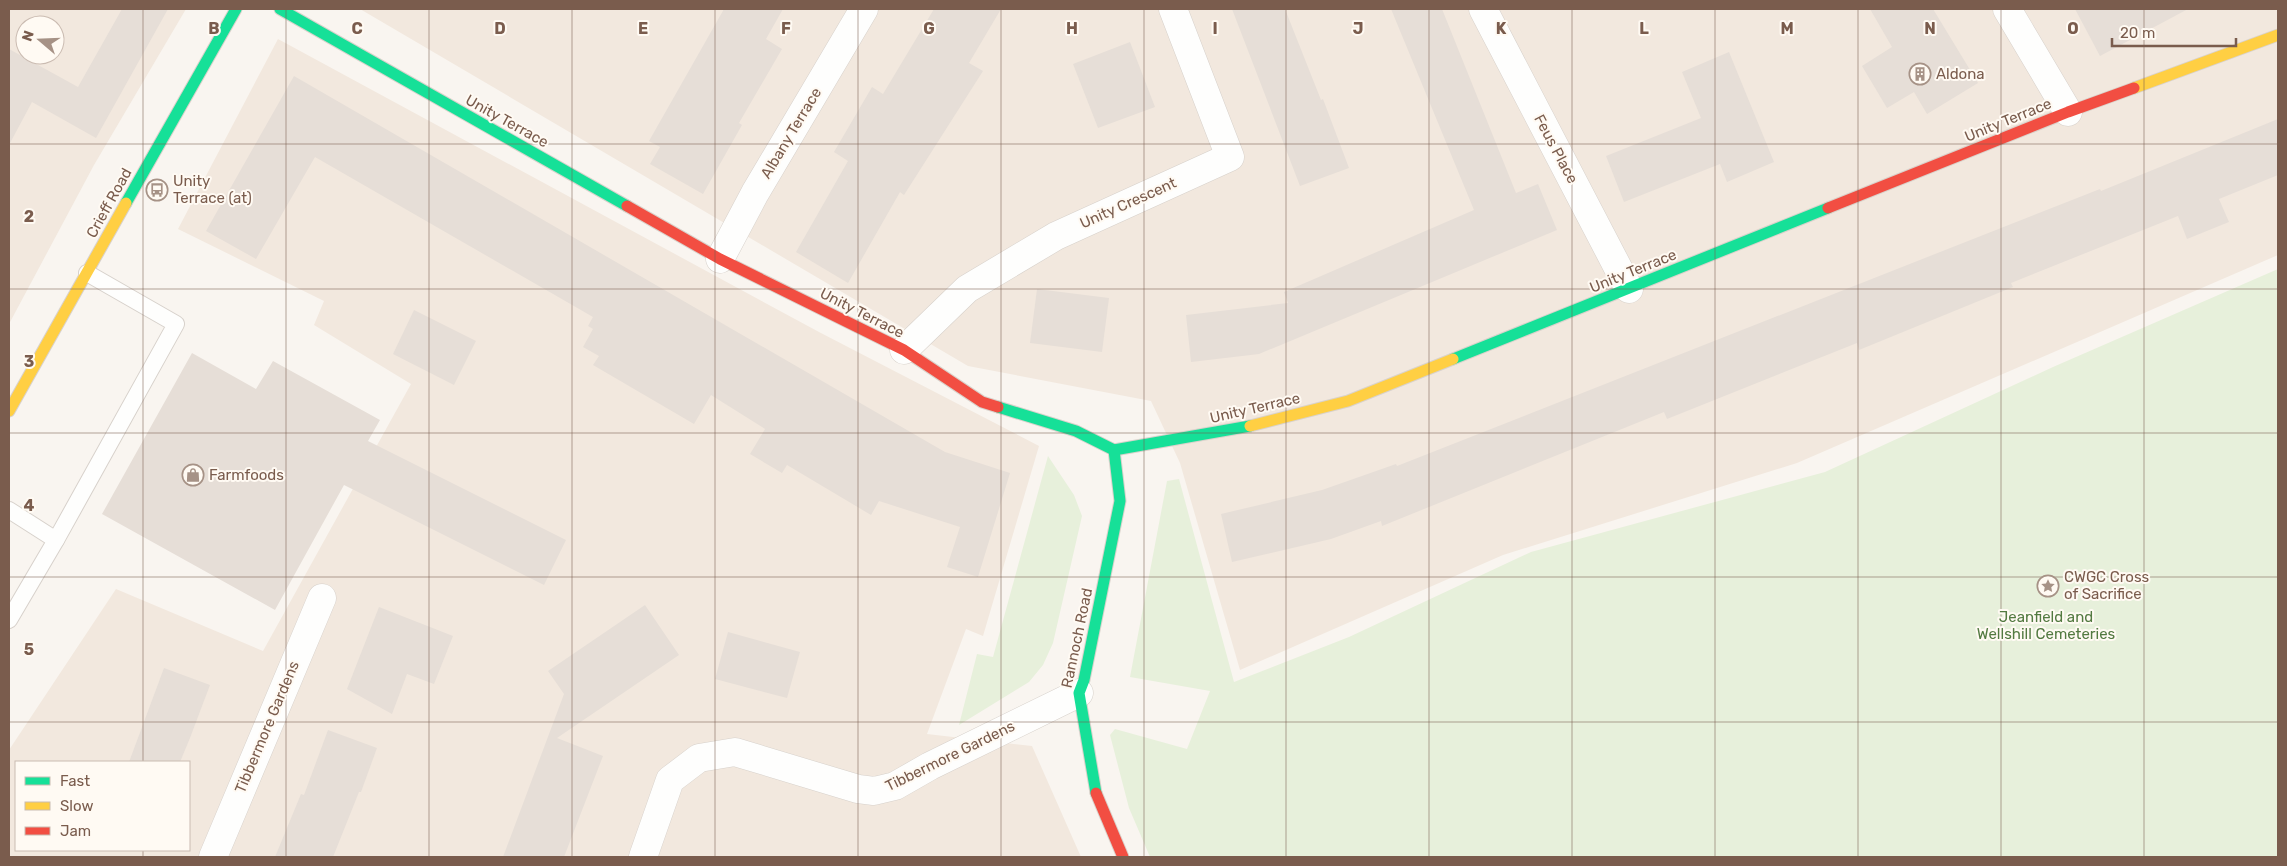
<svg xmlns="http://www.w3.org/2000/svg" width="2287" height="866" viewBox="0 0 2287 866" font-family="Rubik,sans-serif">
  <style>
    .residential { fill: #f2e8de; fill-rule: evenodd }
    .green { fill: #e7f0db }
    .building { fill: #e6ded7 }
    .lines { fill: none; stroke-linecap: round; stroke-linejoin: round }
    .lane-casing { stroke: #d7d1cb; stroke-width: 18 }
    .street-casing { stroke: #d7d1cb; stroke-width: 29 }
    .fast-casing { stroke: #d9d2cb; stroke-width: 13 }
    .slow-casing { stroke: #d9d2cb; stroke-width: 13 }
    .jam-casing { stroke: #d9d2cb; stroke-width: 13 }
    .lane { stroke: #fefefd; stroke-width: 16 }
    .street { stroke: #fefefd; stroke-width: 28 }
    .fast { stroke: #16e098; stroke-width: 11 }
    .slow { stroke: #ffcf43; stroke-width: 11 }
    .jam { stroke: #f24e42; stroke-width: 11 }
    .grid { fill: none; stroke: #7a5c4d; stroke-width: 1; stroke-opacity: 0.55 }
    .labels { text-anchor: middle; stroke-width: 4; stroke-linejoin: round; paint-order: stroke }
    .poi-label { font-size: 15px; fill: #7a5c4d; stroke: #fffaf3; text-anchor: start }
    .street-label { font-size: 15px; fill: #7a5c4d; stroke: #fffaf3 }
    .park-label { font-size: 15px; fill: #537a41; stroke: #fffaf3 }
    .grid-label { font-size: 16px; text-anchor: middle; font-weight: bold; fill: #7a5c4d; stroke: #fffaf3; stroke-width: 4; stroke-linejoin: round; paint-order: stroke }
  </style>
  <rect width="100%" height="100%" fill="#f9f5f0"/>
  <g class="residential">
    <path d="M9 9H186L94 165 9 324ZM25 25H55V55H25Z"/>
    <path d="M360 9H2278V255L1797 463 1503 555 1240 670 1180 463 1151 401 968 366Z"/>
    <path d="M278 39 819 332 1039 446 983 636 966 629 927 734 1032 746 1081 857H9V750L116 589 263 651 411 384 314 325 324 301 178 229ZM16 762H189V850H16Z"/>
  </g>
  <g class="green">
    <path d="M2278 269V857H1150L1129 808 1110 735 1115 729 1187 749 1210 691 1130 677 1167 481 1179 479 1234 682 1349 637 1531 552 1825 472 2053 367Z"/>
    <path d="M1048 456 1074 495 1082 516 1053 643 1043 665 1029 682 959 725 977 654 993 657Z"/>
  </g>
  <g class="building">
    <path d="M122 9H168L96 138 32 102 9 145V49L78 87Z"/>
    <path d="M724 9H783L766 39 782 49 739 123 742 125 703 194 650 164 660 147 649 141Z"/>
    <path d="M934 9H1001L969 63 983 71 904 195 900 192 848 283 796 252 848 161 834 152 872 87 883 94Z"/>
    <path d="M1232 9H1285L1321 100 1323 99 1349 168 1300 186Z"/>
    <path d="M1391 9H1442L1516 193 1538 184 1557 230 1259 354 1191 362 1186 315 1288 303 1284 292 1474 210Z"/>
    <path d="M1870 9H1933L1978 83 1927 114 1914 92 1887 108 1862 66 1892 47Z"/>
    <path d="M2075 9H2188L2100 56Z"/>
    <path d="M1130 42 1155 107 1098 128 1073 64Z"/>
    <path d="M1729 52 1774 162 1727 182 1720 164 1624 202 1606 156 1701 118 1682 72Z"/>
    <path d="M294 76 945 452 1010 473 978 577 947 567 960 527 879 501 871 515 787 465 782 473 750 454 765 429 711 395 694 424 593 365 599 356 583 347 593 329 588 326 593 317 315 157 256 259 206 231Z"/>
    <path d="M2278 119V175L2219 199 2229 222 2187 239 2178 216 2011 283 2013 287 1859 350 1857 343 1667 419 1664 412 1382 526 1381 521 1331 539 1232 562 1221 514 1322 490 1396 464 1397 466 2100 189 2101 191Z"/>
    <path d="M1037 289 1109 298 1102 352 1030 343Z"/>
    <path d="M414 310 476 341 454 385 393 354Z"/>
    <path d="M192 353 256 389 273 361 380 420 368 441 566 540 544 585 344 485 275 610 102 514Z"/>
    <path d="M645 605 679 655 557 738 603 756 564 857H503L564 694 548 671Z"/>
    <path d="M379 607 453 636 434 684 407 674 392 714 347 689Z"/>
    <path d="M728 632 800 652 787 698 715 679Z"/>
    <path d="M164 668 210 685 190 738 180 762H129Z"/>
    <path d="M328 730 377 748 361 792H359L333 857H275L301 794 304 795Z"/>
  </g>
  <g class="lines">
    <g class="lane-casing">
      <g id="lane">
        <path d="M9 510 56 540"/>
        <path d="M9 620 56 540 176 324 87 273"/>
      </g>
    </g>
    <g class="street-casing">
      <g id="street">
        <path d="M1483 9 1629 289"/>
        <path d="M2007 9 2068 112"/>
        <path d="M720 259 755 193 864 9"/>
        <path d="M904 350 967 289 1056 236 1230 157 1173 9"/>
        <path d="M213 857 322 598"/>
        <path d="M643 857 670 780 699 758 735 752 858 789 874 791 895 786 930 766 1079 693"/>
      </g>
    </g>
    <g class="fast-casing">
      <g id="fast">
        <path d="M280 9 627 206"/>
        <path d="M126 203 236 9"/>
        <path d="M1453 359 1828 208"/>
        <path d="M998 407 1076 431 1114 450 1250 426"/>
        <path d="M1096 793 1079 693 1084 680 1120 501 1114 450"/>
      </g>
    </g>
    <g class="slow-casing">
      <g id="slow">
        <path d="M2134 88 2278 35"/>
        <path d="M9 411 126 203"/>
        <path d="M1250 426 1348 401 1453 359"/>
      </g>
    </g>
    <g class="jam-casing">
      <g id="jam">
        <path d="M627 206 720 259 904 350 982 402 998 407"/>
        <path d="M1828 208 2068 112 2134 88"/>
        <path d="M1096 793 1123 857"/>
      </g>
    </g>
    <use href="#lane" class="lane"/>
    <use href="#street" class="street"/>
    <use href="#fast" class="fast"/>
    <use href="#slow" class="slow"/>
    <use href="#jam" class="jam"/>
  </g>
  <path class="grid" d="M143 9V762M286 9V857M429 9V857M572 9V857M715 9V857M858 9V857M1001 9V857M1144 9V857M1286 9V857M1429 9V857M1572 9V857M1715 9V857M1858 9V857M2001 9V857M2144 9V857M9 144H2278M9 289H2278M9 433H2278M9 577H2278M9 722H2278M143 850V857"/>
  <defs>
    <g id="building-ring" transform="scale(1.125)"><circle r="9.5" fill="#fffaf3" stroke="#a69286" stroke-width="1.5"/><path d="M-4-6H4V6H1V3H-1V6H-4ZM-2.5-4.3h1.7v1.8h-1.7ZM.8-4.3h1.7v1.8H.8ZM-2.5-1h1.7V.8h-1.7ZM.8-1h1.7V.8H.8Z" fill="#a69286"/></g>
    <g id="bus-ring" transform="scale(1.125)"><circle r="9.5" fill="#fffaf3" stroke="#a69286" stroke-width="1.5"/><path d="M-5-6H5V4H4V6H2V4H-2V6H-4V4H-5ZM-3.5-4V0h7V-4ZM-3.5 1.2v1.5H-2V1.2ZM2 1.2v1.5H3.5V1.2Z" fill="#a69286"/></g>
    <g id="shop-ring" transform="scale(1.125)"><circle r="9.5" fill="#fffaf3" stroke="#a69286" stroke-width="1.5"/><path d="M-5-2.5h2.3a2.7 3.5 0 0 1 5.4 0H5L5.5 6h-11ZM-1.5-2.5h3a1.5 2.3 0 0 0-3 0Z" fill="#a69286"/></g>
    <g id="sight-ring" transform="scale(1.125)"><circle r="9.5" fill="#fffaf3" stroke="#a69286" stroke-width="1.5"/><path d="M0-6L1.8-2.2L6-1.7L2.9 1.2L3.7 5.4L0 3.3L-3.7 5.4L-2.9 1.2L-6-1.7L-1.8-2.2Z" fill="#a69286"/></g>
  </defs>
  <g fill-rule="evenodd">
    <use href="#building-ring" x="1920" y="74"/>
    <use href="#bus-ring" x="157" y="190"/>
    <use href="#shop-ring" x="193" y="475"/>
    <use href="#sight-ring" x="2048" y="586"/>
  </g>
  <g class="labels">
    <g class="poi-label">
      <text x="1936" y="79">Aldona</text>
      <text x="173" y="186">Unity<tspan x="173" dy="17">Terrace (at)</tspan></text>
      <text x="209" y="480">Farmfoods</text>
      <text x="2064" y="582">CWGC Cross<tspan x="2064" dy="17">of Sacrifice</tspan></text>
    </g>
    <g class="street-label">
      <text transform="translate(2008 120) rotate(-22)" y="5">Unity Terrace</text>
      <text transform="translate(507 121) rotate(29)" y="5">Unity Terrace</text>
      <text transform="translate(791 133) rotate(-59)" y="5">Albany Terrace</text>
      <text transform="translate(1556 149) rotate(62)" y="5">Feus Place</text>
      <text transform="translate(109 203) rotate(-61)" y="5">Crieff Road</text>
      <text transform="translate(1128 203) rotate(-24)" y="5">Unity Crescent</text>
      <text transform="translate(1633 271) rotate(-22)" y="5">Unity Terrace</text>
      <text transform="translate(862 313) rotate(27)" y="5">Unity Terrace</text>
      <text transform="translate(1255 408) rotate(-13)" y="5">Unity Terrace</text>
      <text transform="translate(1077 638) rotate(-78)" y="5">Rannoch Road</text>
      <text transform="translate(267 727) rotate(-67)" y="5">Tibbermore Gardens</text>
      <text transform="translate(950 756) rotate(-26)" y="5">Tibbermore Gardens</text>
    </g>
    <g class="park-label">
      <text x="2046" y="622">Jeanfield and<tspan x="2046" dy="17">Wellshill Cemeteries</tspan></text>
    </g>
  </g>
  <g class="grid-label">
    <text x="214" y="34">B</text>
    <text x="357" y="34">C</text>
    <text x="500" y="34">D</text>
    <text x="643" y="34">E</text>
    <text x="786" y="34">F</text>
    <text x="929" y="34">G</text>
    <text x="1072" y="34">H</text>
    <text x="1215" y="34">I</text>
    <text x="1358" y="34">J</text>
    <text x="1501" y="34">K</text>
    <text x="1644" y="34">L</text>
    <text x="1787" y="34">M</text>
    <text x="1930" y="34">N</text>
    <text x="2073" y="34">O</text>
    <text x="29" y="222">2</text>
    <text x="29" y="367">3</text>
    <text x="29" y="511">4</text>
    <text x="29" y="655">5</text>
  </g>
  <rect width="2287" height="866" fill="none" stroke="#7a5c4d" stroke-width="20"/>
  <rect x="15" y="761" width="175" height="90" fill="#fffaf3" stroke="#cabbb1"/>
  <rect x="25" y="777" width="25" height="8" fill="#16e098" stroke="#cabbb1"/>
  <text x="60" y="786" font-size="15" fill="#7a5c4d">Fast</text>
  <rect x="25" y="802" width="25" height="8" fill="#ffcf43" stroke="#cabbb1"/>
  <text x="60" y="811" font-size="15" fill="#7a5c4d">Slow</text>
  <rect x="25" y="827" width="25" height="8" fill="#f24e42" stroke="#cabbb1"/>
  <text x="60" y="836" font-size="15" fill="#7a5c4d">Jam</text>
  <g transform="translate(40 40) rotate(289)"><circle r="24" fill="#fffaf3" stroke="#cabbb1"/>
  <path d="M0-4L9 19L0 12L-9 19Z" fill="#a69286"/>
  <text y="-8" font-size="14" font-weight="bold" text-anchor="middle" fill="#7a5c4d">N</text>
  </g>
  <path d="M2112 38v8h124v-8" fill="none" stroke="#7a5c4d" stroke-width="2.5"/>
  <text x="2120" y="38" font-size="15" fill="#7a5c4d" stroke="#fffaf3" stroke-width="4" paint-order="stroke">20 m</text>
</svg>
